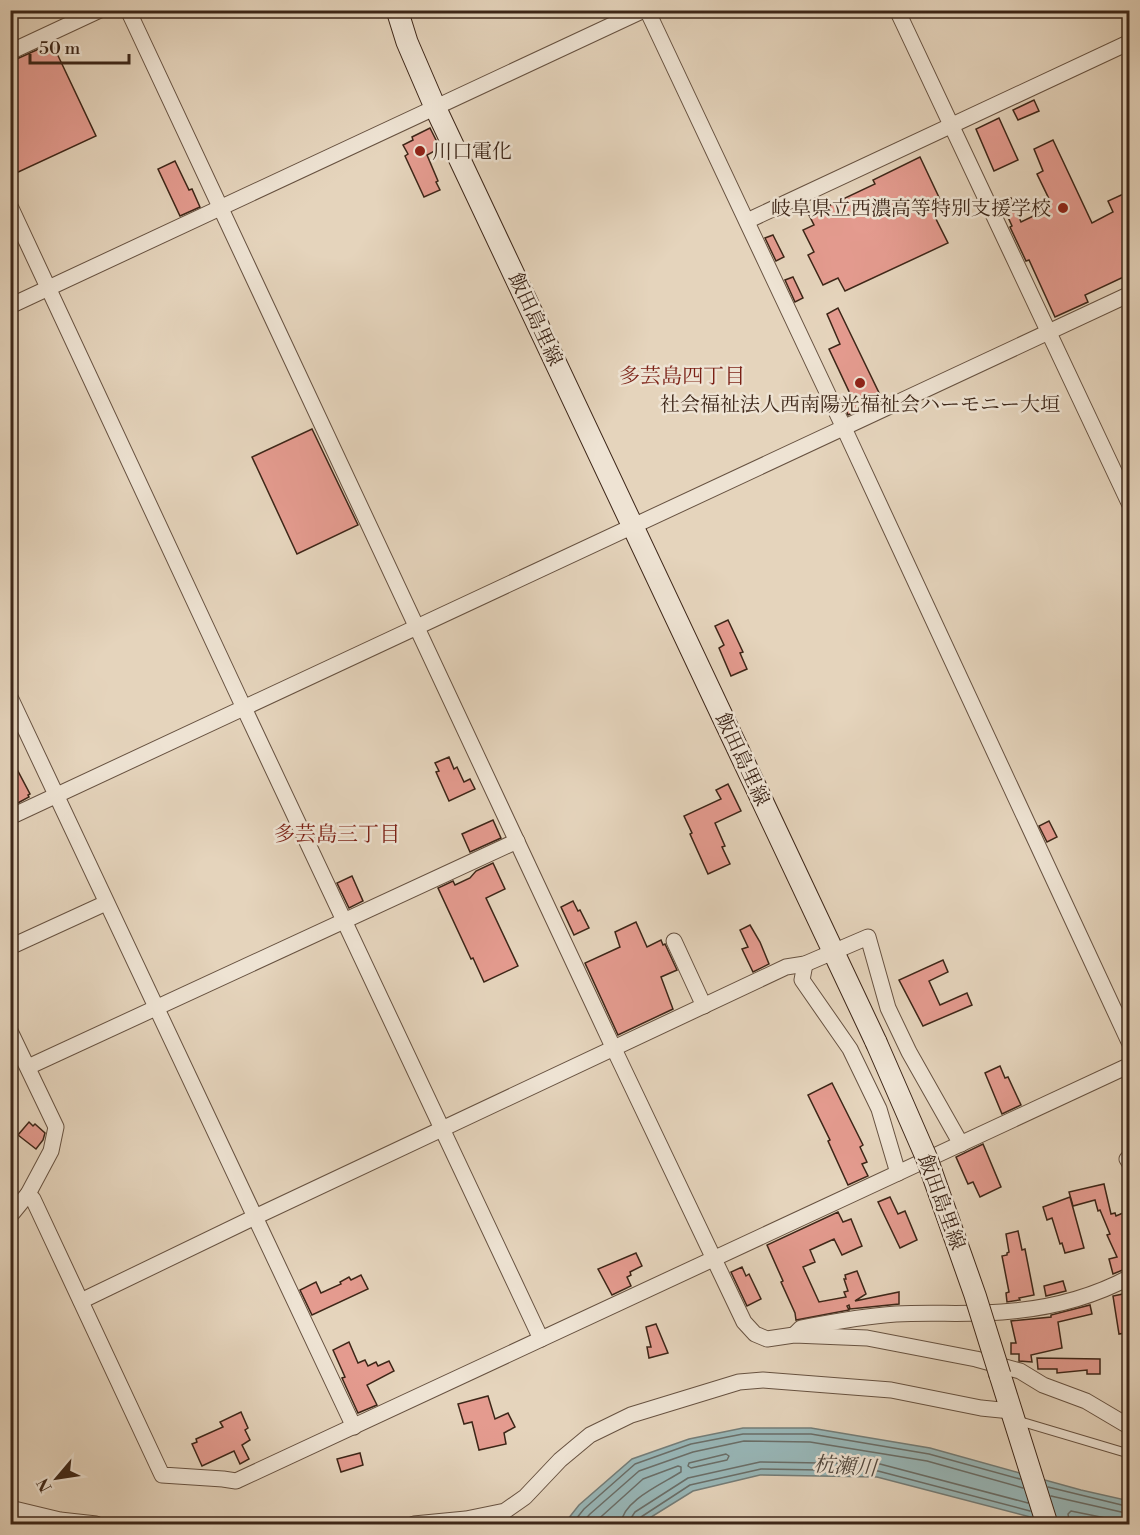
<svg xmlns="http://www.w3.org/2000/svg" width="1140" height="1535" viewBox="0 0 1140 1535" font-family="'Libre Bodoni','Noto Serif JP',serif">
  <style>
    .water { fill: #98b7b8; stroke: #747d78; stroke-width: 1.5 }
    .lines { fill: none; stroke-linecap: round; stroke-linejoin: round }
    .shore { stroke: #6a6e68; stroke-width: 1.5 }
    .building { fill: #e49b8f; stroke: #3d2618; stroke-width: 1.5 }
    .lane-casing { stroke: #675241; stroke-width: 10 }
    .street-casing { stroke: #675241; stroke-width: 17 }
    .secondary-casing { stroke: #3d2618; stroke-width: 23 }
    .lane { stroke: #eee3d3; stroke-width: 8 }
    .street { stroke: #eee3d3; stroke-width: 15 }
    .secondary { stroke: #eee3d3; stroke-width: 21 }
    .secondary-bridge-casing { stroke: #3d2618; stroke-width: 23; stroke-linecap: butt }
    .secondary-bridge { stroke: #eee3d3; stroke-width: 21 }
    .poi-dot { fill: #8f2418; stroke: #eee3d3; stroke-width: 2 }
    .labels { text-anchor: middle; stroke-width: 5; stroke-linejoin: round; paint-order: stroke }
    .poi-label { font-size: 20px; fill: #3d2618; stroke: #eee3d3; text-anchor: start }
    .street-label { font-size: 20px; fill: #3d2618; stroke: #eee3d3 }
    .neighbourhood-label { font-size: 21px; fill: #7a1f14; stroke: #eee3d3 }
    .water-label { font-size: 21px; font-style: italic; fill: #544a40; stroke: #eee3d3 }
  </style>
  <rect width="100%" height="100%" fill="#e5d4bc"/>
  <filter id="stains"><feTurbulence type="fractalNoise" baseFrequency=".00333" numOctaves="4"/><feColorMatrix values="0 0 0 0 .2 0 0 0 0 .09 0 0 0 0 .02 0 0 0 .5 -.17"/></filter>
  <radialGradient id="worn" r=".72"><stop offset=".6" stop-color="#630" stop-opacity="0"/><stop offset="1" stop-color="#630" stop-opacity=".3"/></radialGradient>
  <path class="water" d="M743 1428H811L930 1448 1081 1490 1130 1501 1129 1524H1057L877 1477 760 1475 693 1491 640 1524H564L579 1505 632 1459 689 1439Z"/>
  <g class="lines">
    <g class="shore">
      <path d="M726 1454 729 1456 727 1460 691 1468 688 1466 689 1463Z"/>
      <path d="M1048 1487 1130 1507"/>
      <path d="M1051 1496 1130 1514"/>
      <path d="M572 1524 584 1509 635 1464 691 1444 743 1434H811L929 1454 1020 1479"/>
      <path d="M581 1524 590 1514 639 1471 693 1452 744 1441 810 1442 927 1461 1023 1488"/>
      <path d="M593 1524 643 1479 678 1466 681 1467V1472C662 1484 622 1501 621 1524"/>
      <path d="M630 1524 631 1518 635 1512 688 1478 760 1462 880 1464 1028 1503"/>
      <path d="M637 1524 641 1517 690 1485 761 1469 878 1471 1030 1511"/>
      <path d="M1070 1524 1068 1514 1071 1511 1130 1523"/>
    </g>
  </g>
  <g class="building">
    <path d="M52 43 96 136 14 174 10 166V62Z"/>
    <path d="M1034 100 1039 111 1018 120 1013 110Z"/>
    <path d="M999 118 1018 160 994 171 976 129Z"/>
    <path d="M430 128 440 148 427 155 438 181 436 182 440 190 424 197 405 156 408 154 403 145 413 140 412 137Z"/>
    <path d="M1053 140 1092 223 1113 212 1108 201 1130 191V274L1085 295 1088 302 1055 317 1029 260 1026 261 1010 227 1012 226 1001 202 1011 198 1021 222 1044 211 1042 207 1051 203 1037 174 1043 171 1034 149Z"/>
    <path d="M920 157 944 208 933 213 948 243 845 291 838 278 823 285 808 255 814 252 803 230 814 225 809 215 875 184 873 180Z"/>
    <path d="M175 161 189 190 192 189 200 207 180 216 158 169Z"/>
    <path d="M773 235 784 257 776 261 765 238Z"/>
    <path d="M793 277 803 298 795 302 785 280Z"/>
    <path d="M838 308 882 399 848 415 843 402 852 398 829 349 840 344 827 314Z"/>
    <path d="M312 429 358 525 297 554 252 457Z"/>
    <path d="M728 620 743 652 740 653 747 669 731 676 719 648 724 645 715 626Z"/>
    <path d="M10 756 30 794 28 795 29 797 16 804 10 793Z"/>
    <path d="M449 757 454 769 457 767 464 782 470 779 475 789 449 801 436 772 439 771 435 763Z"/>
    <path d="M728 784 741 811 715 823 725 846 722 847 730 864 708 874 690 834 692 833 684 816 721 799 716 790Z"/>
    <path d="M493 820 501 838 470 852 462 834Z"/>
    <path d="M1049 821 1057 837 1047 842 1039 826Z"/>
    <path d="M493 863 505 889 486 898 518 966 484 982 473 958 471 959 438 888 453 881 455 885 470 878 476 871Z"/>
    <path d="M352 876 363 901 349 908 337 883Z"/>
    <path d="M573 901 578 911 580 910 589 928 574 935 561 907Z"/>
    <path d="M636 922 647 947 661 940 663 945 665 944 677 970 661 977 673 1009 618 1035 585 963 620 947 615 932Z"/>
    <path d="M750 925 760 942 769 964 753 972 742 949 748 947 740 930Z"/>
    <path d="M943 960 948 972 929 981 940 1005 967 993 972 1005 923 1026 899 980Z"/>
    <path d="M1000 1066 1005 1078 1008 1077 1021 1105 1002 1114 985 1073Z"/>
    <path d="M832 1083 863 1145 860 1147 867 1162 862 1164 868 1176 848 1185 828 1141 830 1140 808 1095Z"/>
    <path d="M29 1122 33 1126 35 1124 45 1133 43 1140 36 1149 18 1135Z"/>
    <path d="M983 1144 1001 1187 980 1197 973 1182 968 1184 956 1157Z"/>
    <path d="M1104 1184 1111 1214 1115 1213 1116 1216 1130 1210V1267L1113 1274 1109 1259 1117 1257 1107 1235 1110 1234 1100 1210 1098 1211 1095 1200 1073 1206 1069 1192Z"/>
    <path d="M890 1197 898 1214 905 1211 917 1240 900 1248 878 1202Z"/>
    <path d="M1070 1197 1084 1248 1065 1253 1062 1243 1060 1244 1052 1218 1047 1220 1043 1207Z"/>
    <path d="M838 1212 843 1222 851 1219 862 1246 842 1255 834 1239 810 1250 815 1262 803 1267 819 1302 846 1297 844 1292 848 1291 844 1279H846L845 1275 857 1271 866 1294 855 1301 899 1292V1304L850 1309 849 1305 847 1306 849 1310 796 1320 795 1313 781 1282 783 1281 767 1245Z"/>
    <path d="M1018 1231 1022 1250 1025 1249 1034 1295 1019 1298 1020 1300 1007 1302 1006 1293 1009 1292 1002 1256 1007 1255V1253L1009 1252 1006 1234Z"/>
    <path d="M636 1253 642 1266 630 1272 631 1275 627 1277 631 1286 612 1295 598 1269Z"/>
    <path d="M742 1267 746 1276 749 1274 761 1299 747 1306 731 1272Z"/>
    <path d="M361 1275 368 1289 312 1315 300 1290 316 1282 321 1293 341 1284 340 1282 349 1277 351 1280Z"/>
    <path d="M1063 1281 1066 1291 1046 1296 1044 1286Z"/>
    <path d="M1123 1294 1126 1309 1130 1308V1332L1119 1334 1113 1296Z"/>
    <path d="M1090 1305 1092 1314 1058 1322 1062 1348 1031 1355 1032 1362 1019 1361V1354H1011V1343H1016L1011 1321 1051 1317V1315Z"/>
    <path d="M656 1324 668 1353 649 1358 647 1347H651L646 1327Z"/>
    <path d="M349 1342 358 1363 365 1360 368 1366 376 1362 378 1366 389 1361 394 1371 367 1385 377 1405 358 1413 342 1378 345 1377 333 1350Z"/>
    <path d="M1037 1358 1100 1359V1374H1087V1370L1057 1373V1369H1038Z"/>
    <path d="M488 1396 495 1419 508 1413 515 1427 504 1433 506 1444 479 1450 472 1422 464 1424 458 1404Z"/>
    <path d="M241 1412 248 1428 245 1430 250 1440 242 1445 249 1459 240 1464 234 1451 202 1466 192 1444 197 1442 196 1439 223 1427 220 1422Z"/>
    <path d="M360 1453 363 1465 341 1472 337 1459Z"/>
  </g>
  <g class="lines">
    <g class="lane-casing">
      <path id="lane" d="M1016 1420 1130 1454"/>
    </g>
    <g class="street-casing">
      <g id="street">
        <path d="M128 10 614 1049 744 1322 755 1334 767 1339 794 1335 867 1338 976 1359 1020 1371 1043 1385 1086 1401 1130 1427"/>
        <path d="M647 10 843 426 1130 1044"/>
        <path d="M897 10 1130 505"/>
        <path d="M10 52 100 10"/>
        <path d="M10 206 244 708 541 1339"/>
        <path d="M747 221 1130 42"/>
        <path d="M10 306 644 10"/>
        <path d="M10 697 354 1427"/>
        <path d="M10 817 1130 294"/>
        <path d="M674 941 704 1006"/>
        <path d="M10 947 106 903"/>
        <path d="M805 964 802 980 850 1049 879 1109 898 1173"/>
        <path d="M10 1031 56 1127 51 1151 28 1194 10 1216"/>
        <path d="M28 1067 517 841"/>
        <path d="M1130 1158 1127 1159 1130 1164"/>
        <path d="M28 1194 33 1199 162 1475 223 1479 236 1481 1130 1065"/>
        <path d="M81 1301 255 1217 786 967 805 964 868 937 888 1008 909 1052 961 1144"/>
        <path d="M796 1333 801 1328C832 1322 864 1316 896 1314 931 1312 967 1315 1002 1312 1045 1309 1091 1298 1130 1277"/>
        <path d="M10 1508 60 1520 96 1524"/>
        <path d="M414 1524 466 1519 505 1511 525 1497 560 1460 590 1435 631 1415 739 1382 763 1380 891 1390 981 1408 1011 1411"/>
      </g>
    </g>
    <g class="secondary-casing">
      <g id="secondary">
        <path d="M397 10 407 42 435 107 876 1042"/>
        <path d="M1000 1375 1047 1524"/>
      </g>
    </g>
    <use href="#lane" class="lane"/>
    <use href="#street" class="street"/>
    <use href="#secondary" class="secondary"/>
    <g class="secondary-bridge-casing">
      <path id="secondary-bridge" d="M876 1042 927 1159 975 1295 1000 1375"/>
    </g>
    <use href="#secondary-bridge" class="secondary-bridge"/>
  </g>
  <g class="poi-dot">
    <circle cx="420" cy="151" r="6"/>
    <circle cx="1063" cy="208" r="6"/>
    <circle cx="860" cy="383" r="6"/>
  </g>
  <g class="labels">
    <g class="poi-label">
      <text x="432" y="158">川口電化</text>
      <text x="1051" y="215" text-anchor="end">岐阜県立西濃高等特別支援学校</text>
      <text x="860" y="411" text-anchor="middle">社会福祉法人西南陽光福祉会ハーモニー大垣</text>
    </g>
    <g class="street-label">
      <text transform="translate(536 319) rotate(65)" y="7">飯田島里線</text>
      <text transform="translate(743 759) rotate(65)" y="7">飯田島里線</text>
      <text transform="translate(942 1202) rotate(70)" y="7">飯田島里線</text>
    </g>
    <g class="neighbourhood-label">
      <text x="682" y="383">多芸島四丁目</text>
      <text x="337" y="841">多芸島三丁目</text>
    </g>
    <g class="water-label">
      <text transform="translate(845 1466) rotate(4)" y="7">杭瀬川</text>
    </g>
  </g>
  <rect width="1140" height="1535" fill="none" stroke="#e5d4bc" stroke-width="36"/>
  <rect x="12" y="12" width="1116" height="1511" fill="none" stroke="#3d2618" stroke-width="3"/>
  <rect x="18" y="18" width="1104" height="1499" fill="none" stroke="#3d2618" stroke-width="1.5"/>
  <g transform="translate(57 1478) rotate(241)" stroke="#eee3d3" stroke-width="4.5" paint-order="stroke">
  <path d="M0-4.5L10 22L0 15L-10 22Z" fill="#3d2618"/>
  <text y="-9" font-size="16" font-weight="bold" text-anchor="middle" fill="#3d2618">N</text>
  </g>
  <path d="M30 54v9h99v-9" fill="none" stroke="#3d2618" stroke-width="3"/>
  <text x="39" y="54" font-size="18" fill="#3d2618" stroke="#eee3d3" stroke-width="4.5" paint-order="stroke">50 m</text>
  <rect width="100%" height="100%" filter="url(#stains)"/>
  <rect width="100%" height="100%" fill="url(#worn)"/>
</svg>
